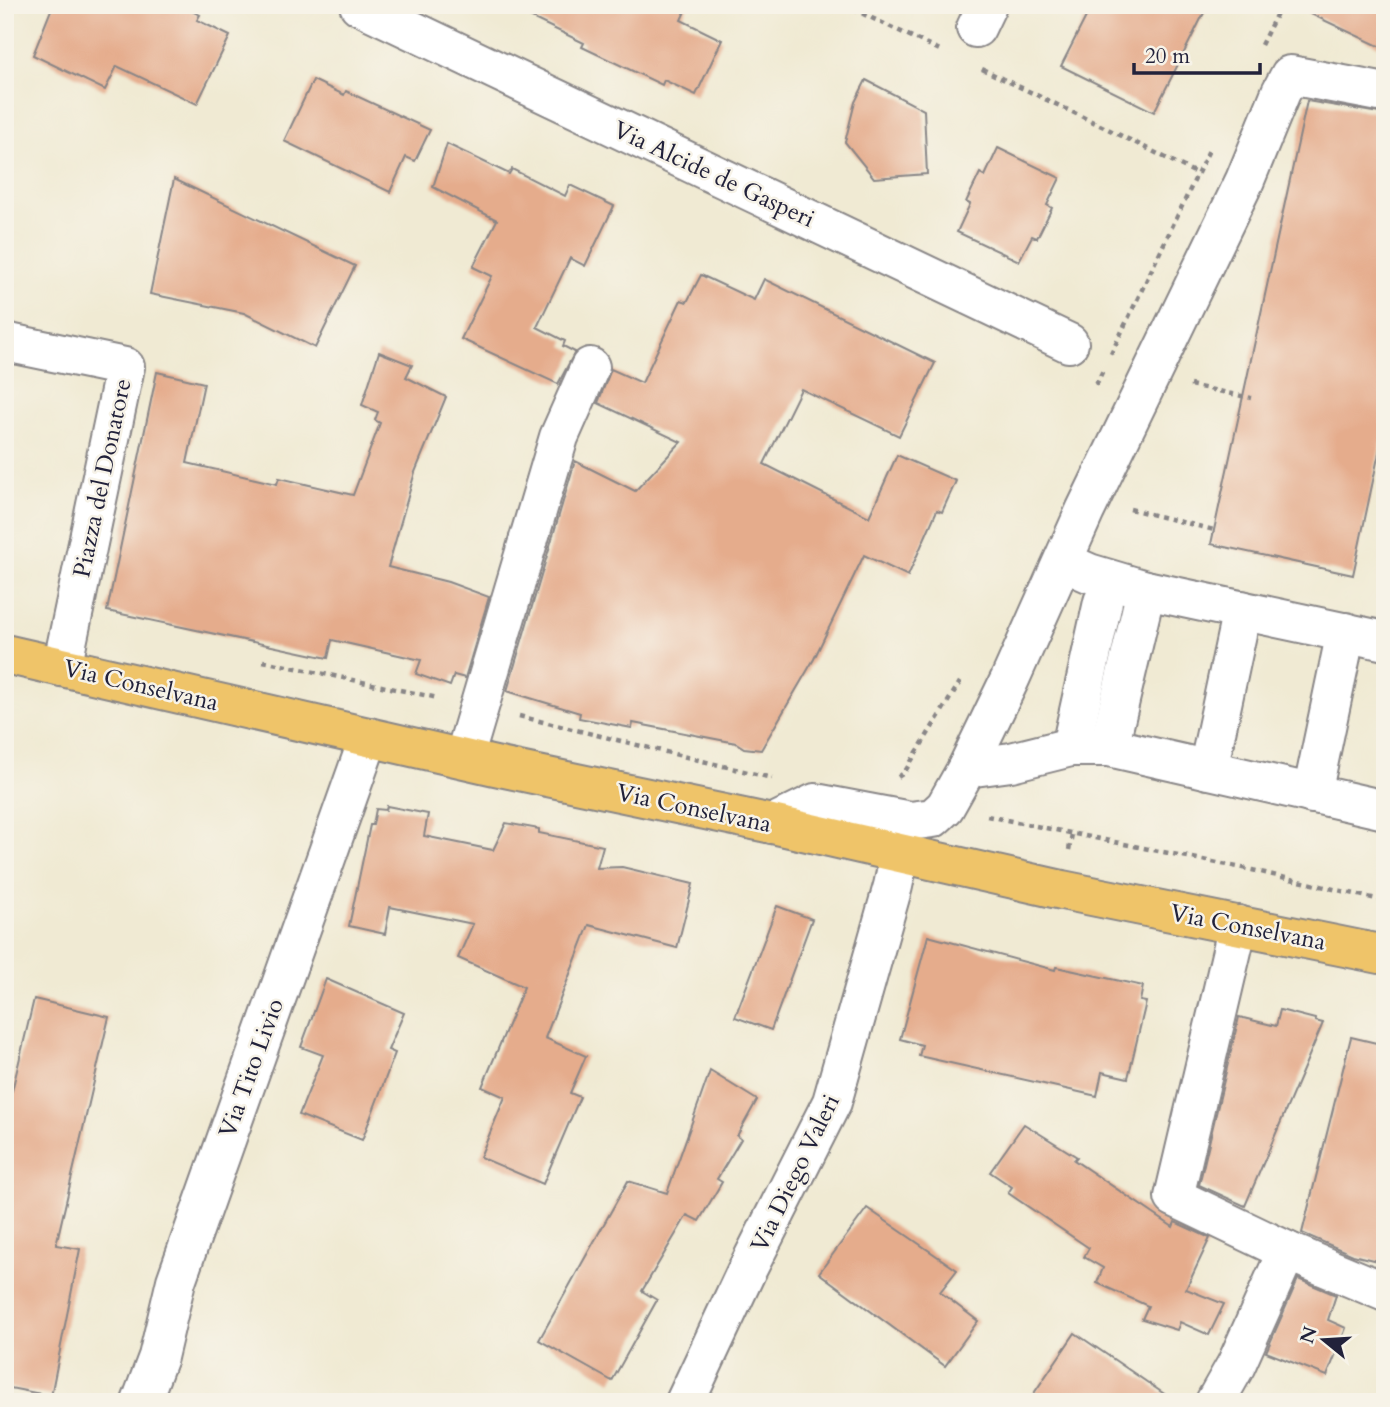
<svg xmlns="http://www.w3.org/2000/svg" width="1390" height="1407" viewBox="0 0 1390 1407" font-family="Cardo,serif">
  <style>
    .building { fill: #e5ac8c }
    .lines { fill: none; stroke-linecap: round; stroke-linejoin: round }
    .minor-casing { stroke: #898687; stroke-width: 42 }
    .major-casing { stroke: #898687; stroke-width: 42 }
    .path { stroke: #898687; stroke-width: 4.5; stroke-dasharray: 5 5; stroke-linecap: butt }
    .minor { stroke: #fff; stroke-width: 38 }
    .major { stroke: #efc469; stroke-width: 38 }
    .labels { text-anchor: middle; stroke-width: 5; stroke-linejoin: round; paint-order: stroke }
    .street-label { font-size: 24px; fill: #22223b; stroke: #f7f3e8 }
  </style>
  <rect width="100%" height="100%" fill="#f7f3e8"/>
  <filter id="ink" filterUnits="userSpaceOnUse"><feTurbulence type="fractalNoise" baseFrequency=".0143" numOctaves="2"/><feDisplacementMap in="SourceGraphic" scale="14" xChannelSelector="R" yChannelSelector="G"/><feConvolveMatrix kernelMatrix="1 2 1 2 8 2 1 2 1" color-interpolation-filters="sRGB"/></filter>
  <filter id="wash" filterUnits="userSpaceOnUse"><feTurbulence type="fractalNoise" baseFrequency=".00686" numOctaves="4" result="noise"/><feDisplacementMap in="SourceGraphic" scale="28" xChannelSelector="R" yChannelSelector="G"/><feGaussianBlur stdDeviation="1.57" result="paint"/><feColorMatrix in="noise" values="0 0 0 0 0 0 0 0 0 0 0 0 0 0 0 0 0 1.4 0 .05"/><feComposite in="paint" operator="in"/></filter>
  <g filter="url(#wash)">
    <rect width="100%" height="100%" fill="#f0ead3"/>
    <g id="blocks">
      <g class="building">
        <path d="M53 5H180L200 15 197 20 230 36 197 104 117 66 105 90 33 55Z"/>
        <path d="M505 5H688L681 20 722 40 696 95 664 80 662 85 582 47 584 43Z"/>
        <path d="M1092 5H1208L1154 112 1061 66Z"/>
        <path d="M1292 5H1385V49Z"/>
        <path d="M313 80 344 95 346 91 430 130 415 161 406 157 390 192 284 141Z"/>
        <path d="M866 80 924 110 927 174 874 178 845 142 855 102Z"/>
        <path d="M1307 101 1385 114V444L1381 443 1353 575 1211 544Z"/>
        <path d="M447 144 509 174 512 169 565 196 570 185 614 206 585 266 570 258 537 327 565 341 563 346 575 352 558 384 461 339 492 276 473 267 497 220 433 187Z"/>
        <path d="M998 148 1060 178 1047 205 1052 208 1037 238 1032 236 1019 261 957 232 970 204 966 202 980 173 985 176Z"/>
        <path d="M174 179 355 266 315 348 244 313 150 294Z"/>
        <path d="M701 275 754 300 764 279 935 363 899 436 801 389 764 464 869 517 897 455 956 481 942 512 937 510 908 576 864 555 814 659 761 750 744 748 736 743 633 723 632 728 579 718 580 713 507 691 575 461 635 491 681 442 598 403 611 369 642 383 681 300 687 302Z"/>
        <path d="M379 352 412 365 406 377 446 397 415 472 388 567 448 582 489 597 465 678 454 675 450 686 416 674 421 660 332 640 328 658 107 611 157 372 204 383 187 463 277 484 279 478 353 495 380 423 375 420 378 412 362 405Z"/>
        <path d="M387 806 428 814 424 836 493 850 506 823 539 829V833L603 846 597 868 622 867 693 884 677 948 589 925 545 1038 586 1056 570 1093 580 1097 543 1184 480 1157 505 1097 482 1087 524 987 458 958 473 924 390 907 385 934 349 926 370 825H373L376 809 386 810Z"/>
        <path d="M777 906 812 919 771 1030 735 1017Z"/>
        <path d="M928 936 1055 970 1056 967 1143 986 1140 1001 1146 1002 1128 1078 1102 1072 1097 1096 919 1056 922 1045 900 1039Z"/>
        <path d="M326 979 404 1013 388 1050 395 1053 362 1140 299 1115 323 1055 301 1047Z"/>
        <path d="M34 999 109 1017 56 1245 80 1249 51 1396 5 1387V1090L12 1091Z"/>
        <path d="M1280 1010 1315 1019V1021L1323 1023 1245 1206 1199 1185 1239 1017 1276 1026Z"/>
        <path d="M1351 1037 1385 1045V1263L1353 1255 1302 1233Z"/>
        <path d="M710 1071 757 1100 737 1136 741 1139 717 1179 722 1182 699 1221 687 1215 642 1291 657 1300 612 1381 539 1340 628 1181 667 1193Z"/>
        <path d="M1024 1124 1077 1157 1074 1160 1173 1227 1175 1222 1210 1238 1186 1289 1224 1304 1209 1335 1180 1322 1177 1330 1142 1319 1148 1306 1097 1283 1103 1268 1084 1257 1089 1248 1008 1193 1012 1187 990 1172Z"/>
        <path d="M867 1208 957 1270 940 1292 978 1321 945 1366 819 1273Z"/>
        <path d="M1298 1279 1336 1295 1328 1320 1346 1328 1327 1376 1266 1352Z"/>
        <path d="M1075 1333 1176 1402H1028Z"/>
      </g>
    </g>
  </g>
  <g filter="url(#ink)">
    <use href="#blocks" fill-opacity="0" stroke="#898687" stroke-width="2"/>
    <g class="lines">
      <g class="minor-casing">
        <g id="minor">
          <path d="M359 5 1069 343"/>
          <path d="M976 28 987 5"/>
          <path d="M5 342 125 367 62 667"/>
          <path d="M1064 562 1089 573 1146 590 1385 641"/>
          <path d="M1071 747 1103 602"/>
          <path d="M1109 747 1385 810"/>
          <path d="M464 758 559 437 590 367"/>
          <path d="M967 768 1011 762 1071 747H1109L1146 590"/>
          <path d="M1208 770 1242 610"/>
          <path d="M1312 794 1346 632"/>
          <path d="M772 824 815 803 910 821 933 818 945 807 967 768 1010 679 1085 511 1245 180 1281 92 1290 75 1385 93"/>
          <path d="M1287 1251 1385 1292"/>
          <path d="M141 1402 158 1357 176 1281 369 737"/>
          <path d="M685 1402 746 1272 832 1102 893 886 900 853"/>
          <path d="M1215 1402 1236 1365 1287 1251 1174 1197 1238 925"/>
        </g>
      </g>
      <g class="major-casing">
        <path id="major" d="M5 654 495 766 772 824 1062 890 1385 955"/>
      </g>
      <g class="path">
        <path d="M844 5 942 51"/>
        <path d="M1261 45 1281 5"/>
        <path d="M982 69 1108 129 1198 174"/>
        <path d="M1111 354 1209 150"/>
        <path d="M1096 385 1104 368"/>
        <path d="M1190 385 1251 398"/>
        <path d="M1130 509 1214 530"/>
        <path d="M263 661 438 698"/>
        <path d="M519 716 772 778"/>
        <path d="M898 777 904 773 960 682"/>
        <path d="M987 816 1252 870 1385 901"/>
        <path d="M1069 850 1072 834"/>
      </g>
      <use href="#minor" class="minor"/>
      <use href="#major" class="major"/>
    </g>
  </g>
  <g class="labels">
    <g class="street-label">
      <text transform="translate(714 174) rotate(25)" y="8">Via Alcide de Gasperi</text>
      <text transform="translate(102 478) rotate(-78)" y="8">Piazza del Donatore</text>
      <text transform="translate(141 685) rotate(13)" y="8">Via Conselvana</text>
      <text transform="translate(694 808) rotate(12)" y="8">Via Conselvana</text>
      <text transform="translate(1248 927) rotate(11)" y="8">Via Conselvana</text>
      <text transform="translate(251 1068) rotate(-70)" y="8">Via Tito Livio</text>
      <text transform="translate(795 1173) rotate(-64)" y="8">Via Diego Valeri</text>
    </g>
  </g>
  <rect width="1390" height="1407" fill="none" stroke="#f7f3e8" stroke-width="28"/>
  <g transform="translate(1324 1340) rotate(288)" stroke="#f7f3e8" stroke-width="5" paint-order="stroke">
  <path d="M0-5L12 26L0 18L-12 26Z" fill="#22223b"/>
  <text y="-10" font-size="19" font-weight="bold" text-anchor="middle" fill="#22223b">N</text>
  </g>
  <path d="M1134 63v10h126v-10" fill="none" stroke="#22223b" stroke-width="3.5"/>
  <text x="1145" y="63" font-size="21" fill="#22223b" stroke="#f7f3e8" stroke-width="5" paint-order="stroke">20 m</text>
</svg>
